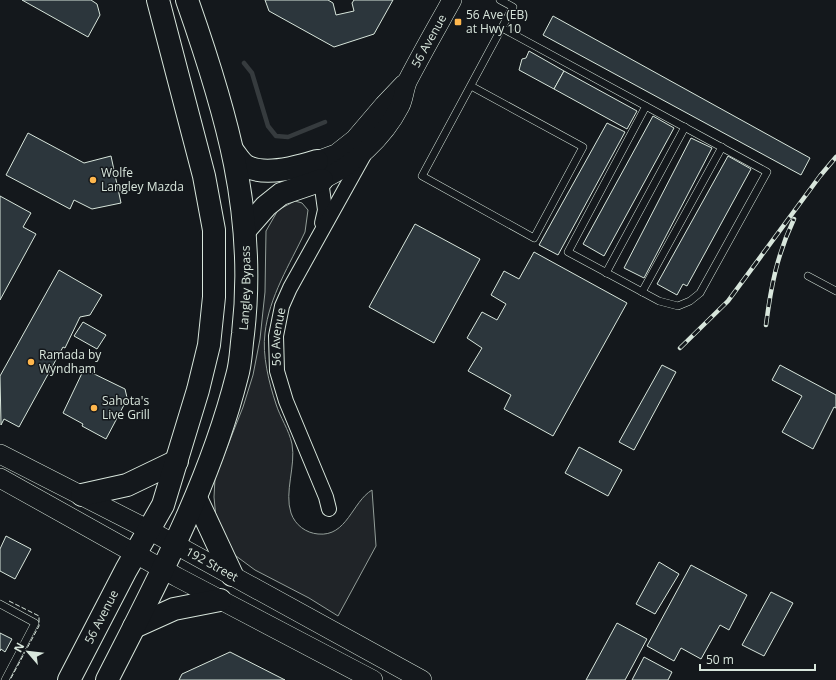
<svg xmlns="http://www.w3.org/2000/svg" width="836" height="680" viewBox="0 0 836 680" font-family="'Open Sans',sans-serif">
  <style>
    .green { fill: #202428; stroke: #939e99 }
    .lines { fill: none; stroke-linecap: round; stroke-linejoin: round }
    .stream { stroke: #363b3e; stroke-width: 4.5 }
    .building { fill: #2c363c; stroke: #d8e6dc }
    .service-casing { stroke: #d8e6dc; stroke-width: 8 }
    .minor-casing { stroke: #d8e6dc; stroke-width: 16 }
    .secondary-casing { stroke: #d8e6dc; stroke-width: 20 }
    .trunk-casing { stroke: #d8e6dc; stroke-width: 24 }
    .service { stroke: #14181c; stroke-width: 7 }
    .minor { stroke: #14181c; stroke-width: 14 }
    .secondary { stroke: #14181c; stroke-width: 19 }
    .trunk { stroke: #14181c; stroke-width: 22 }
    .rail-casing { stroke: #d8e6dc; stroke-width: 4.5 }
    .rail { stroke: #14181c; stroke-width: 3; stroke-dasharray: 9; stroke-linecap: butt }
    .fence { stroke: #d8e6dc; stroke-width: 1; stroke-dasharray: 5 2; stroke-linecap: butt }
    .poi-dot { fill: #ffb74d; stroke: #14181c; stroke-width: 1.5 }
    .labels { text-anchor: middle; stroke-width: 3; stroke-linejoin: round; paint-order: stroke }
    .poi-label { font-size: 12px; fill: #d8e6dc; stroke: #14181c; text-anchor: start }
    .street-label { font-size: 12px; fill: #d8e6dc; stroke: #14181c }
  </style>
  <rect width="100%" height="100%" fill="#14181c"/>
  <path class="green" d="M295 201 302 203 308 210 305 232C290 264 269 297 265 333 262 355 269 383 276 404 280 417 289 430 292 444 296 466 284 492 291 513 295 525 306 533 318 534 347 537 352 502 372 490L376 546 338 616 309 598 255 570 236 556 228 547 216 518 214 497 215 478 243 407 253 375 260 339 265 292 266 231 278 210Z"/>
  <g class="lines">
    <path class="stream" d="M244 63 252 73 268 126 276 136 288 137 325 122"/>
  </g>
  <g class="building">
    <path d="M22 0H91L97 4 100 15 88 37Z"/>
    <path d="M265 0H328L333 3 336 15 354 11 352 3 354 0H393L374 34 334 47 269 11Z"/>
    <path d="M553 16 810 158 801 175 543 35Z"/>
    <path d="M529 51 564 71 554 89 519 70 522 59 526 58Z"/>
    <path d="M564 71 637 111 627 129 554 89Z"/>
    <path d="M653 116 674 128 604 256 583 244Z"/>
    <path d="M607 123 625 132 558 255 539 245Z"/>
    <path d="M28 133 84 163 111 156 121 203 92 209 74 200 70 209 6 175Z"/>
    <path d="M691 138 712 148 644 278 624 268Z"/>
    <path d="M728 156 751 169 687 286 683 284 677 295 657 284Z"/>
    <path d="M0 196 31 213 23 227 36 234 0 300Z"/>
    <path d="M415 224 480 259 434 343 369 307Z"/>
    <path d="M534 252 627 303 553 436 504 409 511 395 468 371 482 348 467 338 482 312 497 320 506 304 491 295 504 271 519 279Z"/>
    <path d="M59 270 102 295 90 315 80 317 65 348 63 347 19 427 4 419 1 425 0 376Z"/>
    <path d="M83 322 106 335 97 349 74 336Z"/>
    <path d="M662 365 676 372 634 450 619 442Z"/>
    <path d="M780 365 836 395V408L834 407 813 449 782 432 802 396 772 380Z"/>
    <path d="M84 369 125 389 128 402 125 403 106 439 82 426 83 424 63 413Z"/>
    <path d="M579 447 622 470 608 496 565 473Z"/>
    <path d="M6 536 31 549 15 579 0 571V549Z"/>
    <path d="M659 562 679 574 655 614 636 604Z"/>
    <path d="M691 565 747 595 729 630 720 625 701 659 681 648 674 661 647 646Z"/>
    <path d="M771 592 793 603 764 656 742 645Z"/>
    <path d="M617 623 647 639 625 680H586Z"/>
    <path d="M0 633 12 639 5 652 1 649 0 651Z"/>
    <path d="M230 652 285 680H179L182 674Z"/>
    <path d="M644 657 672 672 668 680H632Z"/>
  </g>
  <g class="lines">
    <g class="service-casing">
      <g id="service">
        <path d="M502 28 767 172 700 293 690 301 678 306 659 301 568 252 646 106"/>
        <path d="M471 86 583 147 534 238 422 176 513 7 500 0"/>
        <path d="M606 273 685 127"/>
        <path d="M808 276 836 291"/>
        <path d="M642 292 722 147"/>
        <path d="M0 604 35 623 5 680"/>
      </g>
    </g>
    <g class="minor-casing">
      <g id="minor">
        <path d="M320 173 325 210 322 223"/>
        <path id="s1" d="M329 509 326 497 286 401 277 371 276 336 282 306 290 288 364 155"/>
      </g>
    </g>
    <g class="secondary-casing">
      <g id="secondary">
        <path d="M317 161 336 154 355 139 384 105 404 84"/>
        <path id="s2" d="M322 180C354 164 383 139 400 106 404 98 404 88 408 80 422 53 437 27 452 0"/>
        <path id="s3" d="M0 454 149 530 422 680"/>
        <path d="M0 478 177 577 373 680"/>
      </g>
    </g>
    <g class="trunk-casing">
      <g id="trunk">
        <path d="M233 151C237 156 241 164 248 167 267 176 298 167 317 161"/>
        <path d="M245 230 266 206 281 194 322 180"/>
        <path d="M82 495 127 485 177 461"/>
        <path d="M196 498 232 575"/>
        <path d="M134 627 174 609 220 600"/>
        <path id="s4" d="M69 680 126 570 163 505 198 390 209 345 214 297V230L204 176 158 0"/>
        <path id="s5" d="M107 680C157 582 210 483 237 376 241 363 241 348 243 334 257 214 226 111 187 0"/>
      </g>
    </g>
    <use href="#service" class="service"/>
    <use href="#minor" class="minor"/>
    <use href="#secondary" class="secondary"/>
    <use href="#trunk" class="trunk"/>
    <g class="rail-casing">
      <g id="rail">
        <path d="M766 325C771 286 777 255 794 219"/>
        <path d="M680 348 728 301 820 176 836 157"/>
      </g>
    </g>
    <use href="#rail" class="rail"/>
    <path class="fence" d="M9 601 39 616V626L10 680"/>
  </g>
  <g class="poi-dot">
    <rect x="454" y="18" width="8" height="8" rx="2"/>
    <circle cx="93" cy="180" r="4"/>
    <circle cx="31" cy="362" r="4"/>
    <circle cx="94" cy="408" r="4"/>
  </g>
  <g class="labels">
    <g class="poi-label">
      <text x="466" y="19">56 Ave (EB)<tspan x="466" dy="14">at Hwy 10</tspan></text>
      <text x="101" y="177">Wolfe<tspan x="101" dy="14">Langley Mazda</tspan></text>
      <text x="39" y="359">Ramada by<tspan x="39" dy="14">Wyndham</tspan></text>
      <text x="102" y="405">Sahota's<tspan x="102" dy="14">Live Grill</tspan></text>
    </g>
    <g class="street-label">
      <text dy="4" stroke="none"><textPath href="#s2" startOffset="181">56 Avenue</textPath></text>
      <text dy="4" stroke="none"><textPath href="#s5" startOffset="420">Langley Bypass</textPath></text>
      <text dy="4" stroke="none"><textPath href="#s1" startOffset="182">56 Avenue</textPath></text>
      <text dy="4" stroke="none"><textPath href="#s3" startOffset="239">192 Street</textPath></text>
      <text dy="4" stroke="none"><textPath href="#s4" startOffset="71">56 Avenue</textPath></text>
    </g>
  </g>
  <g transform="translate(28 652) rotate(298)" stroke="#14181c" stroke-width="3" paint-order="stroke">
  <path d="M0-3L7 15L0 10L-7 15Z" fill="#d8e6dc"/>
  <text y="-6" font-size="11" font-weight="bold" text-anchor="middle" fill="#d8e6dc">N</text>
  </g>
  <path d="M700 664v6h115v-6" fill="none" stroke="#d8e6dc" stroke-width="2"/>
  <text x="706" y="664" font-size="12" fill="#d8e6dc" stroke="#14181c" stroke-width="3" paint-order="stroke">50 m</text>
</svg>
